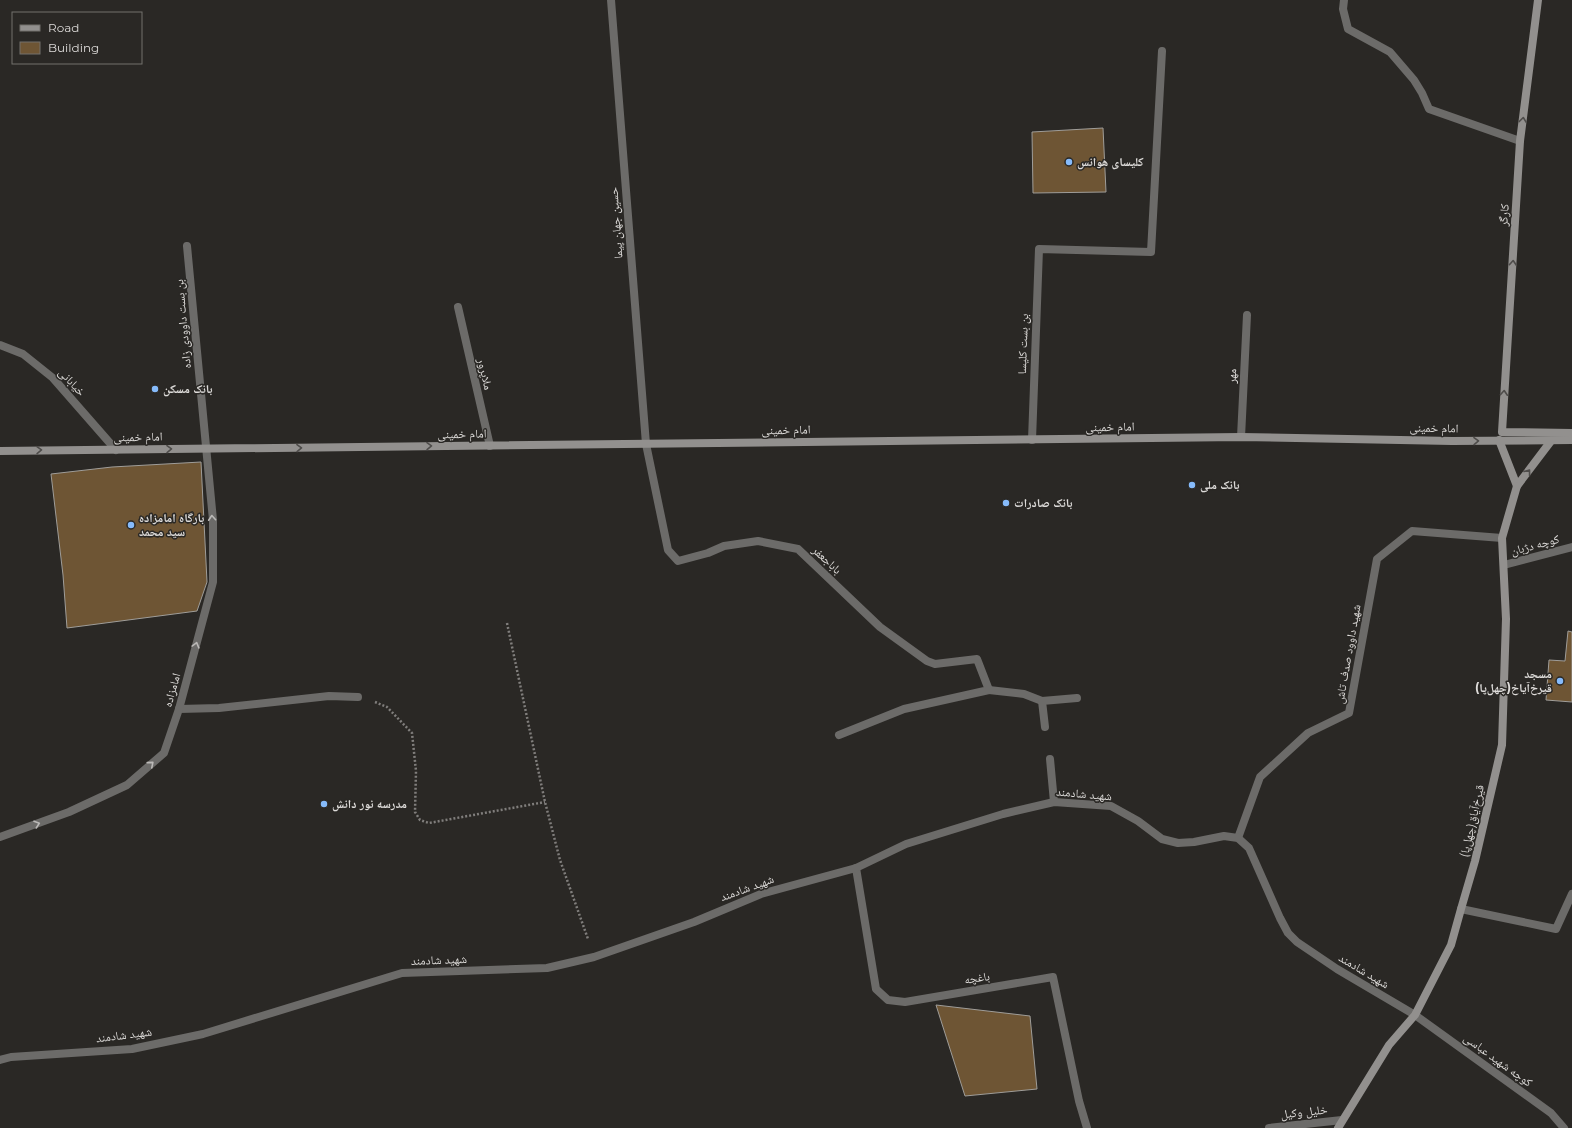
<svg xmlns="http://www.w3.org/2000/svg" width="1572" height="1128" viewBox="0 0 1572 1128" font-family="Montserrat,'Noto Naskh Arabic',sans-serif">
  <style>
    .building { fill: #6e5534; stroke: #9f9d99 }
    .lines { fill: none; stroke-linecap: round; stroke-linejoin: round }
    .path { stroke: #807e7c; stroke-width: 2.5; stroke-dasharray: 2 2; stroke-linecap: butt }
    .lane { stroke: #6c6b69; stroke-width: 8 }
    .street { stroke: #6c6b69; stroke-width: 8 }
    .secondary { stroke: #92908e; stroke-width: 8 }
    .oneway { stroke: #4e4c4a }
    .oneway2 { stroke: #bbb9b7 }
    .poi-dot { fill: #86bbfb; stroke: #2a2825; stroke-width: 1.5 }
    .labels { text-anchor: middle; stroke-width: 3; stroke-linejoin: round; paint-order: stroke }
    .poi-label { font-size: 12px; font-weight: bold; fill: #dddbd9; stroke: #2a2825; text-anchor: start }
    .street-label { font-size: 12px; fill: #dddbd9; stroke: #2a2825 }
  </style>
  <rect width="100%" height="100%" fill="#2a2825"/>
  <g class="building">
    <path d="M1103 128 1106 192 1033 193 1032 132Z"/>
    <path d="M201 462 207 582 197 611 67 628 63 575 51 474 112 467Z"/>
    <path d="M1568 631 1572 632V702L1546 700 1549 660 1565 661Z"/>
    <path d="M936 1005 1030 1016 1037 1089 965 1096Z"/>
  </g>
  <g class="lines">
    <g class="path">
      <path d="M507 623 545 802 560 860 588 939"/>
      <path d="M375 702 387 707 412 733 416 771 415 812 420 820 429 823 545 802"/>
    </g>
    <g class="lane">
      <path d="M611 0 646 444 668 550 678 561 708 553 724 546 758 541 798 549 880 627 927 661 935 664 977 659 989 690 904 709 839 735"/>
      <path d="M458 307 490 446"/>
      <path d="M0 345 23 354 53 378 116 450"/>
      <path d="M1241 437 1247 315"/>
      <path d="M1032 440 1039 249 1151 252 1162 51"/>
      <path d="M1504 565 1572 547"/>
      <path d="M989 690 1024 694 1042 701"/>
      <path d="M179 709 219 708 329 696 358 697"/>
      <path d="M1045 727 1042 701 1077 698"/>
      <path d="M1050 759 1054 802"/>
      <path d="M0 837 69 812 127 785 164 753 179 709 213 582V520L187 246"/>
      <path d="M1238 838 1260 777 1308 733 1349 713 1377 559 1412 531 1502 538"/>
      <path d="M856 868 876 989 888 1000 905 1002 1053 977 1079 1101 1087 1128"/>
      <path d="M1461 909 1556 929 1572 894"/>
      <path d="M0 1060 11 1057 132 1049 203 1034 402 973 547 968 594 957 694 922 761 894 856 868 906 844 1003 814 1054 802 1111 806 1138 821 1162 839 1178 843 1194 842 1224 836 1238 838 1249 848 1280 918 1288 933 1297 942 1337 969 1415 1015 1551 1113 1564 1128"/>
      <path d="M1269 1128 1342 1120"/>
    </g>
    <path class="street" d="M1344 0 1343 9 1348 29 1390 52 1414 80 1422 93 1429 109 1520 141"/>
    <g class="secondary">
      <path d="M1538 0 1520 141 1502 432 1572 433"/>
      <path d="M1499 440 1517 486 1551 441"/>
      <path d="M0 451 1241 437 1452 441 1572 440"/>
      <path d="M1338 1128 1389 1045 1415 1015 1451 945 1461 909 1475 861 1502 745 1506 619 1502 538 1517 486"/>
    </g>
  </g>
  <defs><path id="oneway-chevron" d="M-2-3.5L2.5 0L-2 3.5" fill="none" stroke-width="1.6" stroke-linecap="round" stroke-linejoin="round"/></defs>
  <g class="oneway">
    <use href="#oneway-chevron" transform="translate(1523 120) rotate(-83)"/>
    <use href="#oneway-chevron" transform="translate(1513 263) rotate(-86)"/>
    <use href="#oneway-chevron" transform="translate(1504 393) rotate(-86)"/>
    <use href="#oneway-chevron" transform="translate(1476 441) rotate(-1)"/>
    <use href="#oneway-chevron" transform="translate(429 446) rotate(-1)"/>
    <use href="#oneway-chevron" transform="translate(299 448) rotate(-1)"/>
    <use href="#oneway-chevron" transform="translate(169 449) rotate(-1)"/>
    <use href="#oneway-chevron" transform="translate(39 450) rotate(-1)"/>
    <use href="#oneway-chevron" transform="translate(1528 472) rotate(-53)"/>
  </g>
  <g class="oneway2">
    <use href="#oneway-chevron" transform="translate(212 518) rotate(-94)"/>
    <use href="#oneway-chevron" transform="translate(196 645) rotate(-75)"/>
    <use href="#oneway-chevron" transform="translate(151 764) rotate(-41)"/>
    <use href="#oneway-chevron" transform="translate(37 824) rotate(-19)"/>
  </g>
  <g class="poi-dot">
    <circle cx="1069" cy="162" r="4"/>
    <circle cx="155" cy="389" r="4"/>
    <circle cx="1192" cy="485" r="4"/>
    <circle cx="1006" cy="503" r="4"/>
    <circle cx="131" cy="525" r="4"/>
    <circle cx="1560" cy="681" r="4"/>
    <circle cx="324" cy="804" r="4"/>
  </g>
  <g class="labels">
    <g class="poi-label">
      <text x="1077" y="166">کلیسای هوانس</text>
      <text x="163" y="393">بانک مسکن</text>
      <text x="1200" y="489">بانک ملی</text>
      <text x="1014" y="507">بانک صادرات</text>
      <text x="139" y="522">بارگاه امامزاده<tspan x="139" dy="14">سید محمد</tspan></text>
      <text x="1552" y="678" text-anchor="end">مسجد<tspan x="1552" dy="14">قیرخ‌آیاخ(چهل‌پا)</tspan></text>
      <text x="332" y="808">مدرسه نور دانش</text>
    </g>
    <g class="street-label">
      <text transform="translate(1504 215) rotate(-86)" y="4">کارگر</text>
      <text transform="translate(616 223) rotate(-94)" y="4">حسین جهان پیما</text>
      <text transform="translate(183 324) rotate(-95)" y="4">بن بست داوودی زاده</text>
      <text transform="translate(1023 344) rotate(-88)" y="4">بن بست کلیسا</text>
      <text transform="translate(485 374) rotate(77)" y="4">ملاپرور</text>
      <text transform="translate(1232 376) rotate(-87)" y="4">مهر</text>
      <text transform="translate(72 382) rotate(47)" y="4">خیابانی</text>
      <text transform="translate(1110 427) rotate(-1)" y="4">امام خمینی</text>
      <text transform="translate(1434 428) rotate(1)" y="4">امام خمینی</text>
      <text transform="translate(786 430) rotate(-1)" y="4">امام خمینی</text>
      <text transform="translate(462 434) rotate(-1)" y="4">امام خمینی</text>
      <text transform="translate(138 437) rotate(-1)" y="4">امام خمینی</text>
      <text transform="translate(1535 545) rotate(-15)" y="4">کوچه دژبان</text>
      <text transform="translate(827 560) rotate(43)" y="4">باباجعفر</text>
      <text transform="translate(1348 654) rotate(-80)" y="4">شهید داوود صدف تاش</text>
      <text transform="translate(172 690) rotate(-74)" y="4">امامزاده</text>
      <text transform="translate(1084 794) rotate(5)" y="4">شهید شادمند</text>
      <text transform="translate(1472 821) rotate(-77)" y="4">قیرخ‌آیاق(چهل‌پا)</text>
      <text transform="translate(747 888) rotate(-20)" y="4">شهید شادمند</text>
      <text transform="translate(439 960) rotate(-2)" y="4">شهید شادمند</text>
      <text transform="translate(1364 971) rotate(31)" y="4">شهید شادمند</text>
      <text transform="translate(977 978) rotate(-9)" y="4">باغچه</text>
      <text transform="translate(124 1035) rotate(-7)" y="4">شهید شادمند</text>
      <text transform="translate(1498 1060) rotate(36)" y="4">کوچه شهید عباسی</text>
      <text transform="translate(1304 1112) rotate(-6)" y="4">خلیل وکیل</text>
    </g>
  </g>
  <rect x="12" y="12" width="130" height="52" fill="#2a2825" stroke="#72706d"/>
  <rect x="20" y="25" width="20" height="6" fill="#92908e" stroke="#72706d"/>
  <text x="48" y="32" font-size="12" fill="#dddbd9">Road</text>
  <rect x="20" y="42" width="20" height="12" fill="#6e5534" stroke="#72706d"/>
  <text x="48" y="52" font-size="12" fill="#dddbd9">Building</text>
</svg>
